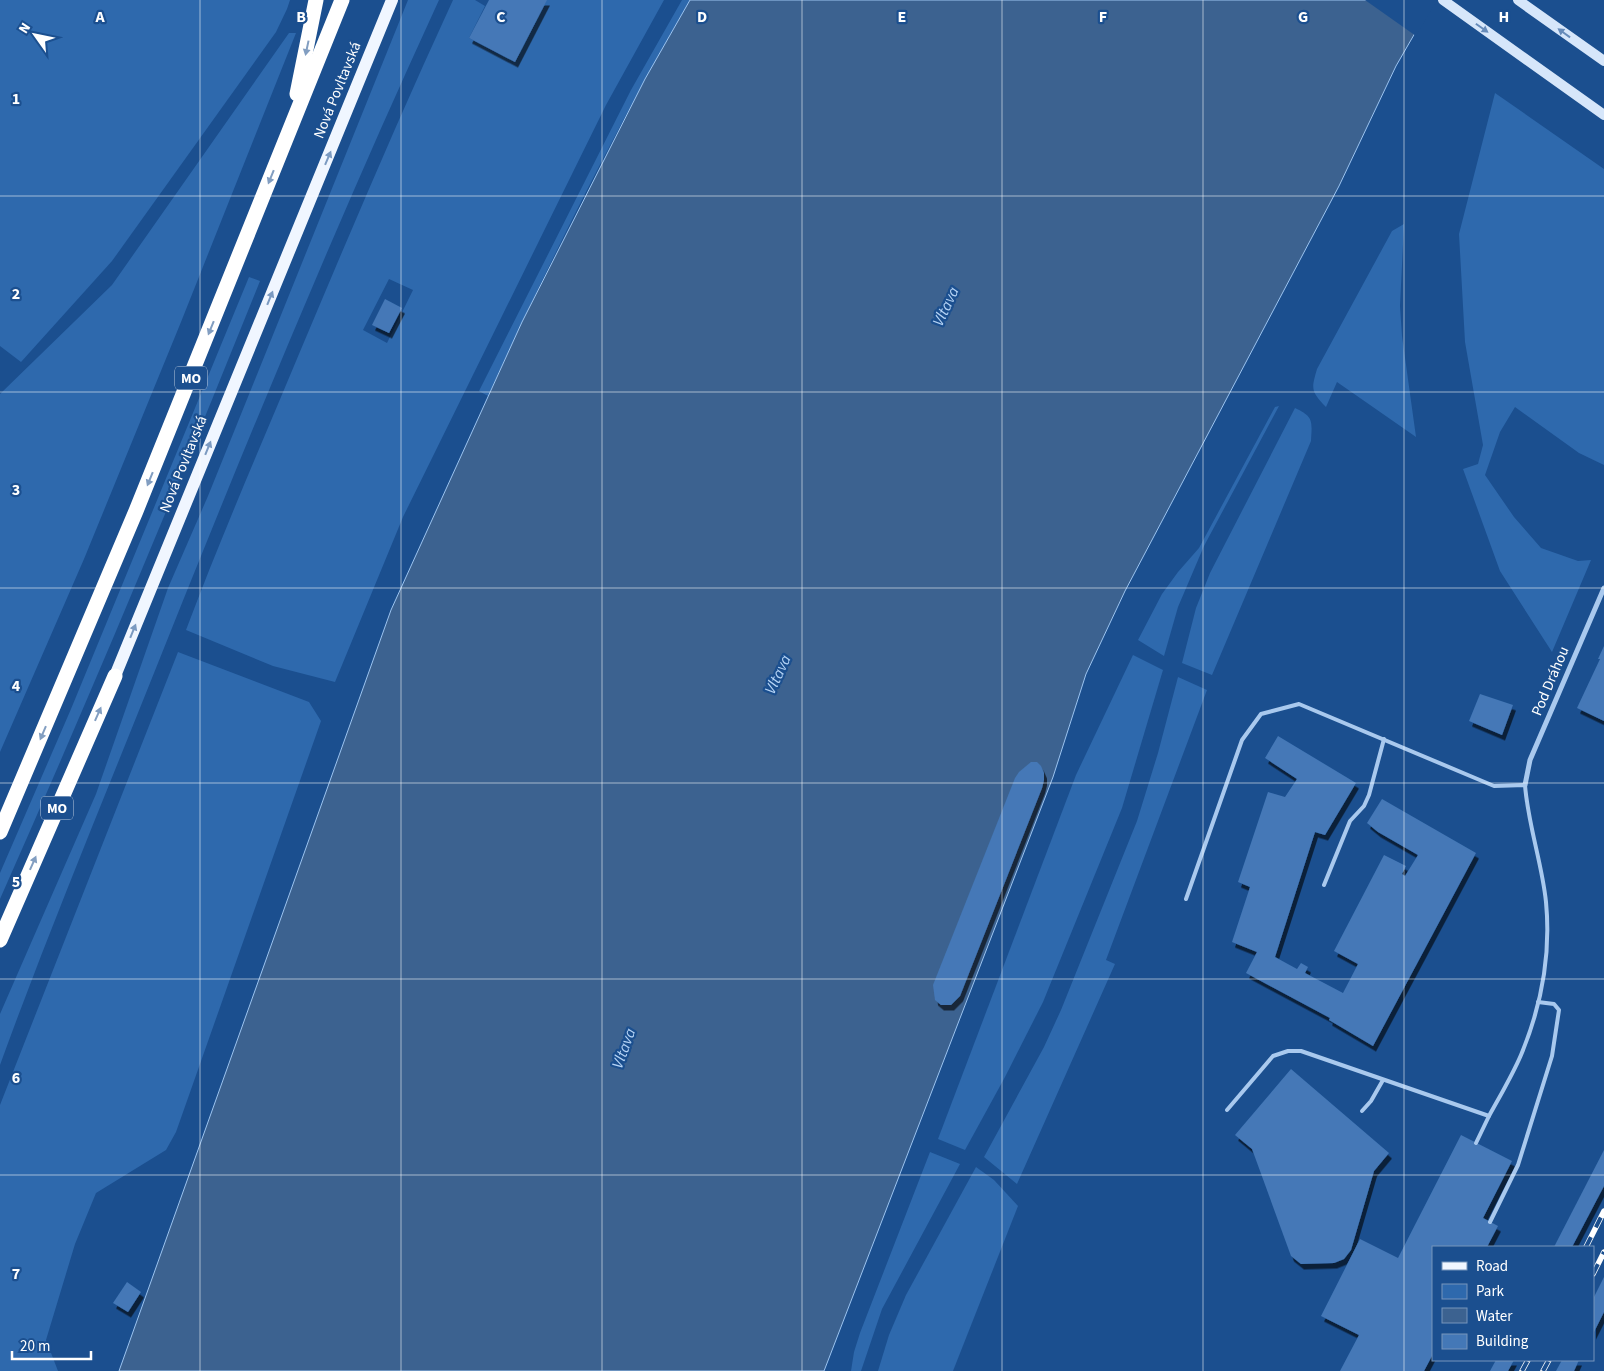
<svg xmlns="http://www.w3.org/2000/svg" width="1604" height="1371" viewBox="0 0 1604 1371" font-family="'Source Sans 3',sans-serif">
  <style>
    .green { fill: #2e69ad; fill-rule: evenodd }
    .water { fill: #3c6290; stroke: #9cc4f0 }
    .pier { fill: #1b4f8f }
    .building { fill: #4478b7; filter: url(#shadow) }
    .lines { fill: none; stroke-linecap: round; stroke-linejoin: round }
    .lane { stroke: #a9c9ee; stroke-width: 4 }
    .street { stroke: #a9c9ee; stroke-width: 5 }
    .secondary { stroke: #d6e6fa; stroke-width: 10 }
    .primary { stroke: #f0f6ff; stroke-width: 12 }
    .highway { stroke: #fff; stroke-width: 15 }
    .rail-casing { stroke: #fff; stroke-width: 5.5 }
    .rail { stroke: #1b4f8f; stroke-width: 4; stroke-dasharray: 11; stroke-linecap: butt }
    .oneway { fill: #668bba }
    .oneway2 { fill: #829ec1 }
    .oneway3 { fill: #7b9ac1 }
    .grid { fill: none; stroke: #fff; stroke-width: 1; stroke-opacity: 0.55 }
    .labels { text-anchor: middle; stroke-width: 4.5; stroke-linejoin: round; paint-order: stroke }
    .shield { fill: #1b4f8f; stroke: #bbcadd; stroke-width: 1 }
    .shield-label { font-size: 14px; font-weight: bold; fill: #fff }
    .street-label { font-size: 15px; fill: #fff; stroke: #1b4f8f }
    .water-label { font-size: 16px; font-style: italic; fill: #b5d3f5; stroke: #1b4f8f }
    .grid-label { font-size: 16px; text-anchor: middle; font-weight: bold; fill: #fff; stroke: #1b4f8f; stroke-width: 4.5; stroke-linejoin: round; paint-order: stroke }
  </style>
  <defs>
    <filter id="shadow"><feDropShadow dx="3" dy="5.5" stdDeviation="0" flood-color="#0009"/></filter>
  </defs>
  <rect width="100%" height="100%" fill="#1b4f8f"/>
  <g class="green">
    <path d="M0 0H290L287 9 276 32 112 261 21 362 0 346Z"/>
    <path d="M408 0H439C335 226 240 457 148 688 98 813 46 938 0 1065V1014L96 794 168 588 208 496Z"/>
    <path d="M453 0H475L485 6 469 38 515 62 546 0H664L606 105 403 517 335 682 273 666 186 630C221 537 261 445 299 354 349 235 399 117 453 0ZM389 279 413 290 387 343 363 330Z"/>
    <path d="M682 0H690C616 128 549 262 488 396L479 391 631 90Z"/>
    <path d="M289 33H296L181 322 84 559 0 752V394L112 285Z"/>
    <path d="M1495 93 1604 169V465L1579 453 1515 407 1500 432 1485 475 1514 517 1541 548 1578 561 1591 560 1552 652 1500 571 1463 469 1478 464 1483 445 1465 342 1459 234Z"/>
    <path d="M1404 224 1400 306 1402 336 1416 437 1337 382 1326 407C1311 391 1311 390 1317 369L1392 231Z"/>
    <path d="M249 277 260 281C177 488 91 694 0 899V873L71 709Z"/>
    <path d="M1279 406 1204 546 1178 607 1164 656 1138 640 1162 594 1178 572 1199 548 1275 407Z"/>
    <path d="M1295 408C1314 417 1312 421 1311 441L1212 675 1182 663 1196 608 1210 573Z"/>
    <path d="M178 652 309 702 321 721 176 1132 166 1150 96 1193 75 1244 46 1340 58 1371H0V1105Z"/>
    <path d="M1133 655 1163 670 1122 808 1043 1002 1005 1077 965 1150 938 1139 1076 775Z"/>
    <path d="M1178 677 1207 690 1106 960 1115 964 1017 1184 984 1157 1044 1047 1061 1010 1137 821 1158 753Z"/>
    <path d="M930 1152 960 1164 882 1309 861 1371H851L854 1352 860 1333Z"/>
    <path d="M976 1167 994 1180 1018 1206 953 1371H878L889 1335 906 1295Z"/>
  </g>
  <path class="water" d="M690 0H1434L1396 66 1339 186 1125 591 1086 674 1053 777 824 1371H119L391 610 522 322 645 79Z"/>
  <path class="pier" d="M1365 0H1437L1416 36Z"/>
  <g class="building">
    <path d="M489 0H547L515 62 469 38Z"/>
    <path d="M385 299 402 308 389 333 372 325Z"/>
    <path d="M1604 646V721L1577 708 1600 659H1598Z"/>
    <path d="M1480 694 1513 705 1502 735 1469 721Z"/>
    <path d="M1278 736 1356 783 1325 835 1315 832 1275 957 1297 969 1301 963 1308 967 1305 973 1343 993 1358 964 1334 951 1384 855 1406 866 1402 874 1405 876 1418 855 1378 832 1367 823 1382 799 1476 853 1373 1046 1329 1020 1330 1018 1246 973 1257 952 1232 942 1250 887 1238 882 1268 792 1285 797 1297 779 1265 758Z"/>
    <path d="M1031 762H1037L1041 766 1044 773V780L1042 788 960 996 951 1005H941L935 1000 933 985 1015 778 1019 772Z"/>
    <path d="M1291 1069 1389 1153 1374 1171 1351 1250 1344 1259 1334 1263 1301 1264 1291 1256 1252 1149 1235 1135Z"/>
    <path d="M1461 1135 1512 1161 1483 1218 1498 1226 1487 1247H1433V1354L1424 1371H1340L1359 1335 1321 1316 1360 1239 1398 1258Z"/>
    <path d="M1604 1150V1186L1572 1247H1554Z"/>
    <path d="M1604 1277V1312L1593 1334V1299Z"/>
    <path d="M127 1282 141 1292 128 1312 113 1303Z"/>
    <path d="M1496 1360H1514L1508 1371H1490Z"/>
    <path d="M1562 1360H1579L1574 1371H1556Z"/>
  </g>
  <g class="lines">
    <g class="lane">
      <path d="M1324 885 1350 821 1364 806 1369 795 1384 739"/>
      <path d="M1186 899 1242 740 1261 714 1299 704 1494 786 1525 785C1528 825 1542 863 1546 902 1551 954 1541 1007 1521 1055 1512 1076 1500 1096 1489 1116L1301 1051H1288L1273 1056 1227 1110"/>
      <path d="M1362 1111 1371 1101 1383 1080"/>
      <path d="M1476 1143 1489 1116"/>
      <path d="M1490 1222 1518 1165 1552 1056 1559 1010 1554 1004 1538 1002"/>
    </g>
    <path class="street" d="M1525 785 1530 760 1604 588"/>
    <g class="secondary">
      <path d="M1443 0 1604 115"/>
      <path d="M1518 0 1604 61"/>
    </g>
    <path class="primary" d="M115 676 392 0"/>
    <g class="highway">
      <path d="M297 94 316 0"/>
      <path d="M0 832 136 511 342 0"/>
      <path d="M0 940 115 676"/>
    </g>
    <g class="rail-casing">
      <g id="rail">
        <path d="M1586 1247 1604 1211"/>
        <path d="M1593 1274 1604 1252"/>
        <path d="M1522 1371 1528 1360"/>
        <path d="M1543 1371 1549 1360"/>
      </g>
    </g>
    <use href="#rail" class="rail"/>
  </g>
  <defs><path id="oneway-solid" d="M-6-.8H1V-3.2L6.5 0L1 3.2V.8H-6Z" transform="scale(1.25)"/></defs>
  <g class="oneway">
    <use href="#oneway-solid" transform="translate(1482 28) rotate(35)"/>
    <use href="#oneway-solid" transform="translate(1564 33) rotate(-144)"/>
  </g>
  <g class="oneway2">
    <use href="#oneway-solid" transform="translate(307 48) rotate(102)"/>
    <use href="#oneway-solid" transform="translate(271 177) rotate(112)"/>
    <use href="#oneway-solid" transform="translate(211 328) rotate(112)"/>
    <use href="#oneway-solid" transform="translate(150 479) rotate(112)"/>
    <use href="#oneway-solid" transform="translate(98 714) rotate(-66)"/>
    <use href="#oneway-solid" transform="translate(43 733) rotate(113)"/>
    <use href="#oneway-solid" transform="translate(33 863) rotate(-66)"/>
  </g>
  <g class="oneway3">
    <use href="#oneway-solid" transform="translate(328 158) rotate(-67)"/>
    <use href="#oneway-solid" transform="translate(270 298) rotate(-68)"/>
    <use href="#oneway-solid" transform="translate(208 448) rotate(-68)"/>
    <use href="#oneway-solid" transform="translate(133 631) rotate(-68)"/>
  </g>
  <path class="grid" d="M200 0V1371M401 0V1371M602 0V1371M802 0V1371M1002 0V1371M1203 0V1371M1404 0V1371M0 196H1604M0 392H1604M0 588H1604M0 783H1604M0 979H1604M0 1175H1604"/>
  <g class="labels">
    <g class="shield">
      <rect x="175" y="366.5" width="32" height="23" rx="4"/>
      <rect x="41" y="796.5" width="32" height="23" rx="4"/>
    </g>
    <g class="shield-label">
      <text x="191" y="383">MO</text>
      <text x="57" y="813">MO</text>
    </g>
    <g class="street-label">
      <text transform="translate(337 90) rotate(-68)" y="5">Nová Povltavská</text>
      <text transform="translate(183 464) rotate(-68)" y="5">Nová Povltavská</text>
      <text transform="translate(1550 681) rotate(-67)" y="5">Pod Dráhou</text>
    </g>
    <g class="water-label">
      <text transform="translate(945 306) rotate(-65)" y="6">Vltava</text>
      <text transform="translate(777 674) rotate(-65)" y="6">Vltava</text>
      <text transform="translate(623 1048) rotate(-70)" y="6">Vltava</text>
    </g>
  </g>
  <g class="grid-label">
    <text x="100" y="22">A</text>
    <text x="301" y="22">B</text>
    <text x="501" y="22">C</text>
    <text x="702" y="22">D</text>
    <text x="902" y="22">E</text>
    <text x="1103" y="22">F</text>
    <text x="1303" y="22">G</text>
    <text x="1504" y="22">H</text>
    <text x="16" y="104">1</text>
    <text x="16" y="299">2</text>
    <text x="16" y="495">3</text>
    <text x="16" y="691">4</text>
    <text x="16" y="887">5</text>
    <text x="16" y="1083">6</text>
    <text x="16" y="1279">7</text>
  </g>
  <rect x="1432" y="1246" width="162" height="115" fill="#1b4f8f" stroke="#7695bc"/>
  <rect x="1442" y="1262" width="25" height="8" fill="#f0f6ff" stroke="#7695bc"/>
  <text x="1476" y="1271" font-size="15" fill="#ffffff">Road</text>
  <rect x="1442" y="1284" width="25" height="15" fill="#2e69ad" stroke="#7695bc"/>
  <text x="1476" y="1296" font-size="15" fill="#ffffff">Park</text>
  <rect x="1442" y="1308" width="25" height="15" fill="#3c6290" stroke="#7695bc"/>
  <text x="1476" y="1321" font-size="15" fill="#ffffff">Water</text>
  <rect x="1442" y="1334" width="25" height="15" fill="#4478b7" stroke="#7695bc"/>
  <text x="1476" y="1346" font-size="15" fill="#ffffff">Building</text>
  <g transform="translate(35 35) rotate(303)" stroke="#1b4f8f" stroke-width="4" paint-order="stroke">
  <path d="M0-4L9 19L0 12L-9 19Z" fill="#ffffff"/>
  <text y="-8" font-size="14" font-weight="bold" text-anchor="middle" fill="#ffffff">N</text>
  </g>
  <path d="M12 1351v8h79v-8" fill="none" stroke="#ffffff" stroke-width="2.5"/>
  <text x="20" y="1351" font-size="15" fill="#ffffff" stroke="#1b4f8f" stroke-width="4" paint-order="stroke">20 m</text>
</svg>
